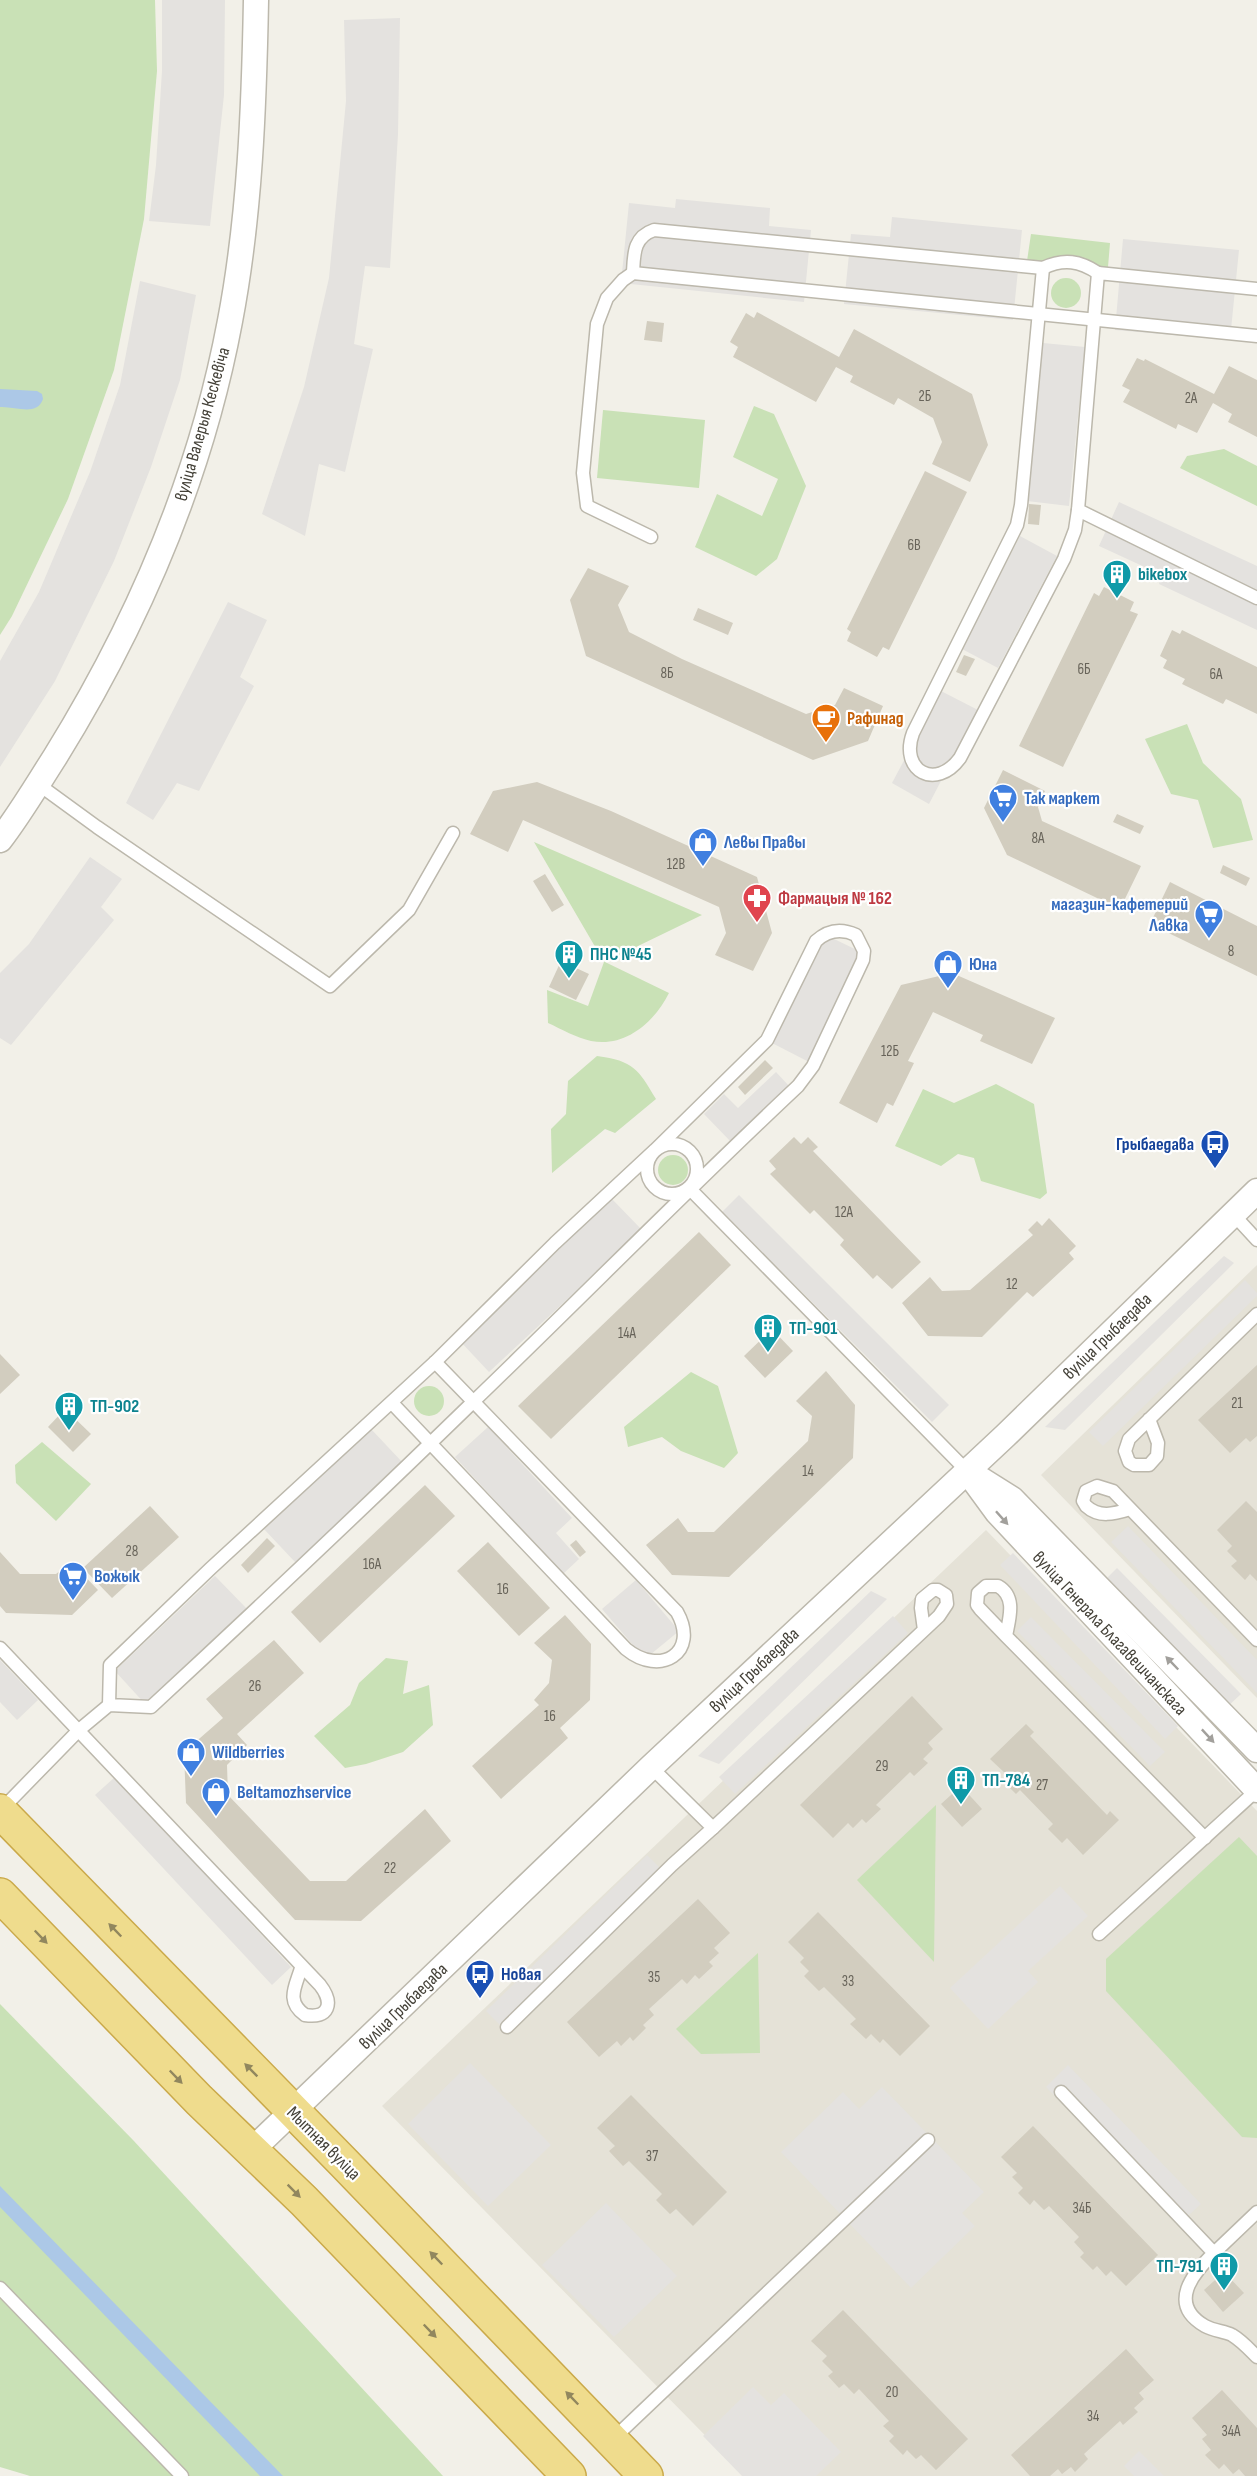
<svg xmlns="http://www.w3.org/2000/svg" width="1257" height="2476" viewBox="0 0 1257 2476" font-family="'Sofia Sans Condensed',sans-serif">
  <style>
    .residential { fill: #e5e2d7 }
    .green { fill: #c9e1b6 }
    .parking { fill: #e4e2df }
    .water { fill: #acc8e7 }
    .building { fill: #d2cdbf }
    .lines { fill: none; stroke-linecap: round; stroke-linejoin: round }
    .service-casing { stroke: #bcb8ac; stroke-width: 15 }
    .minor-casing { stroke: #bcb8ac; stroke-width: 27 }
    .trunk-casing { stroke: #caa94a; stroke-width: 36 }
    .service { stroke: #fff; stroke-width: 12 }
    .minor { stroke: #fff; stroke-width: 24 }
    .trunk { stroke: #efdc8d; stroke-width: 33 }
    .oneway { fill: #a2a09c }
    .oneway2 { fill: #91875e }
    .labels { text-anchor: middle; stroke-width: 4.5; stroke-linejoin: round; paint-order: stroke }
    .number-label { font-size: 15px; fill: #68645a }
    .street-label { font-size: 18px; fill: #444138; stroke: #fff }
    .culture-label { font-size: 18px; font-weight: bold; fill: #0d838f; stroke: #fff; text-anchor: start }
    .food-label { font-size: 18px; font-weight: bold; fill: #c56008; stroke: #fff; text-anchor: start }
    .shop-label { font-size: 18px; font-weight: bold; fill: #366cbe; stroke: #fff; text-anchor: start }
    .health-label { font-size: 18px; font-weight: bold; fill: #be3a42; stroke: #fff; text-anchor: start }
    .transit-label { font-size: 18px; font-weight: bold; fill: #164399; stroke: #fff; text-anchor: end }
  </style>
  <rect width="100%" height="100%" fill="#f2f0e8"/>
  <g class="residential">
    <path d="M1257 1265V1698L1041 1475Z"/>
    <path d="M986 1530 1257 1811V2476H745L382 2106Z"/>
  </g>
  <g class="green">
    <path d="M0 0H155L157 71 144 219 114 370 68 499 12 616 0 635Z"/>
    <path d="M1031 234 1110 243 1108 267H1096L1083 258 1064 256 1041 263 1027 261Z"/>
    <circle cx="1066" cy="293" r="15"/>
    <path d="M754 406 774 414 806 486 777 559 756 576 695 547 717 494 762 516 778 479 733 457Z"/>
    <path d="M603 410 705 420 699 488 597 478Z"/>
    <path d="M1224 449 1257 466V506L1180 468 1187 456Z"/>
    <path d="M1187 724 1203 763 1241 799 1253 840 1213 848 1198 800 1171 794 1145 739Z"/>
    <path d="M534 842 702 915 605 962 669 993C655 1021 626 1048 591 1041 577 1038 561 1029 548 1023L547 990 588 1006 604 962Z"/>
    <path d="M597 1056C634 1061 638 1069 656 1099L615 1133 605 1129 552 1173 551 1129 566 1114 568 1081Z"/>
    <path d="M996 1084 1034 1104 1047 1193 1040 1199 981 1181 974 1158 958 1154 941 1166 895 1146 923 1089 954 1103Z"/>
    <circle cx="673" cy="1170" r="15"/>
    <path d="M691 1372 718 1386 738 1453 724 1468 681 1451 662 1437 628 1447 624 1427Z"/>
    <circle cx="429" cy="1401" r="15"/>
    <path d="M42 1442 91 1484 56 1521 16 1483 15 1465Z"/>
    <path d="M386 1658 408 1661 403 1694 429 1685 433 1725 403 1752 366 1764 345 1768 314 1736 350 1705 359 1683Z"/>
    <path d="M936 1805 934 1962 857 1880Z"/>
    <path d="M1239 1837 1257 1856V2138L1242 2137 1106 1991V1959Z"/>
    <path d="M758 1953 760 2053 701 2054 676 2029Z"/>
    <path d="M0 2004 133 2140 443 2476H30L0 2467Z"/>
  </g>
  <g class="parking">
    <path d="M162 0H225L224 95 210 226 149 221 156 165 162 71Z"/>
    <path d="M400 18 398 134 390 268 365 266 354 344 373 349 345 472 319 464 305 536 262 514 304 387 329 278 346 101 344 20Z"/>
    <path d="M676 199 770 208 769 226 811 230 804 302 621 283 629 203 675 208Z"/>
    <path d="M892 217 1022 230 1013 320 844 304 851 234 890 237Z"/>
    <path d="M1123 239 1239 250 1230 340 1115 330Z"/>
    <path d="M140 281 196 295 180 380 151 467 114 561 55 681 0 767V661L39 592 90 472 120 385Z"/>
    <path d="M1043 343 1085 347 1069 506 1027 501Z"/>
    <path d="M1119 502 1257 566V630L1159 584 1162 575 1099 546Z"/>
    <path d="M1020 536 1057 556 998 668 962 649Z"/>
    <path d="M228 602 267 620 240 677 254 686 199 791 177 783 153 820 126 803Z"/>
    <path d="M941 691 978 710 929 804 892 783Z"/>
    <path d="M90 857 122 879 101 907 114 920 11 1045 0 1038V973L29 944Z"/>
    <path d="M826 935 863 953 809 1062 772 1043Z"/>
    <path d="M776 1072 790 1087 732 1143 704 1114 724 1094 738 1108Z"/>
    <path d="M739 1195 949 1405 932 1422 722 1212Z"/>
    <path d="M611 1198 642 1230 489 1372 459 1340Z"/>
    <path d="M1224 1256 1234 1263 1065 1430 1045 1427Z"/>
    <path d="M1245 1280 1257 1293V1296L1103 1446 1089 1432Z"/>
    <path d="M488 1427 572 1518 556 1533 579 1559 563 1574 455 1457Z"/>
    <path d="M371 1429 403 1463 296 1563 263 1528Z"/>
    <path d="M1128 1526 1257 1660V1693L1111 1542Z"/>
    <path d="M1013 1553 1178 1726 1165 1739 1000 1565Z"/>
    <path d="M1117 1568 1241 1694 1227 1707 1104 1581Z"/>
    <path d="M215 1576 248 1610 147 1706 115 1671Z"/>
    <path d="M636 1580 679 1631 645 1659 602 1609Z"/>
    <path d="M871 1591 887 1599 719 1764 698 1756Z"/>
    <path d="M893 1616 908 1633 735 1794 719 1777Z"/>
    <path d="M1031 1617 1165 1752 1150 1766 1017 1631Z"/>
    <path d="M0 1660 38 1700 17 1720 0 1702Z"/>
    <path d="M115 1777 291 1967 272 1985 95 1795Z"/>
    <path d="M647 1855 661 1869 500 2025 486 2011Z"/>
    <path d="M1060 1886 1088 1916 1028 1971 1038 1982 988 2029 950 1988Z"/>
    <path d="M470 2063 551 2145 488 2206 408 2124Z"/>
    <path d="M1068 2065 1201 2204 1178 2225 1046 2087Z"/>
    <path d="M882 2087 984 2192 962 2213 975 2226 911 2288 781 2152 843 2092 859 2109Z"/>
    <path d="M606 2203 677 2276 614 2337 542 2265Z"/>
    <path d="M753 2387 771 2405 784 2393 841 2452 816 2476H742L703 2436Z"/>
    <path d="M1139 2451 1164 2476H1134L1124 2466Z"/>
  </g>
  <g class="water">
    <path d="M0 389 37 391 42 394 43 399C37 417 15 406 0 407Z"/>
    <path d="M0 2186 283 2476H260L0 2207Z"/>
  </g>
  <g class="building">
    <path d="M757 312 839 357 854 329 972 394 988 445 970 482 932 464 942 442 933 418 898 398 894 405 850 382 853 376 836 367 816 402 733 357 738 347 730 342 746 313 754 318Z"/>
    <path d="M647 321 664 323 662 342 644 340Z"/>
    <path d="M1137 358 1144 361 1145 359 1214 394 1229 366 1257 380V437L1228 422 1232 414 1213 403 1197 433 1178 424 1176 429 1123 402 1130 390 1122 386Z"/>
    <path d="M925 471 967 492 889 650 883 647 877 657 847 641 851 632 847 629Z"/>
    <path d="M1029 504 1041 505 1039 525 1028 524Z"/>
    <path d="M588 568 629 586 618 605 629 632 682 659 806 714 835 705 844 688 883 706 868 741 813 760 586 656 570 600Z"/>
    <path d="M1104 587 1134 602 1130 611 1138 614 1063 767 1019 746 1094 593 1099 596Z"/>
    <path d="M698 608 733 623 728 635 693 620Z"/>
    <path d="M1172 630 1180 634 1182 630 1257 667V714L1226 699 1223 704 1182 684 1185 679 1163 668 1167 660 1160 656Z"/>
    <path d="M964 655 975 659 966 676 956 672Z"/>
    <path d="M1003 770 1045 791 1038 807 1042 821 1141 866 1120 909 1007 855 984 808Z"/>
    <path d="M537 782 611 811 757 877 772 933 753 971 715 955 726 933 719 907 523 820 508 852 470 834 493 791Z"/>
    <path d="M1117 814 1144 826 1140 834 1113 822Z"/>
    <path d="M1223 865 1250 878 1246 886 1220 873Z"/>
    <path d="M545 874 564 905 552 912 533 881Z"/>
    <path d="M1170 882 1257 926V976L1150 924Z"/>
    <path d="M561 961 589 974 576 1000 549 987Z"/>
    <path d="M952 973 1055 1018 1032 1064 980 1041 983 1035 933 1012 908 1061 914 1063 893 1106 887 1103 877 1123 839 1103 901 985Z"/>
    <path d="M765 1060 773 1068 745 1095 738 1087Z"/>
    <path d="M794 1137 801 1144 808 1137 818 1147 813 1151 921 1262 892 1289 877 1275 873 1279 840 1245 844 1240 814 1210 810 1214 770 1174 776 1169 769 1161Z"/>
    <path d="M1049 1218 1076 1246 1069 1253 1074 1259 1033 1297 1027 1292 982 1337 928 1336 902 1303 930 1277 942 1291 970 1290 1033 1235 1028 1230 1037 1221 1042 1226Z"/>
    <path d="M699 1232 731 1265 551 1439 518 1406Z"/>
    <path d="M772 1329 793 1351 765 1378 744 1356Z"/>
    <path d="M0 1354 20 1375 0 1394Z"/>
    <path d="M1257 1365V1436L1250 1442 1246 1438 1230 1453 1198 1420Z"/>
    <path d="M826 1371 855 1405 853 1458 729 1577 672 1575 646 1545 678 1518 688 1532H714L808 1441 812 1416 796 1401Z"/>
    <path d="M65 1409 91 1434 73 1452 48 1427Z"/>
    <path d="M425 1485 455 1516 320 1643 291 1612Z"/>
    <path d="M1246 1501 1257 1512V1581L1250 1574 1245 1580 1231 1566 1237 1561 1227 1551 1232 1546 1217 1530Z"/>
    <path d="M150 1506 179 1537 112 1598 83 1568Z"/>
    <path d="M267 1538 275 1546 248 1573 241 1565Z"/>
    <path d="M576 1540 586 1552 580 1557 570 1545Z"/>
    <path d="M488 1542 550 1608 519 1636 457 1571Z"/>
    <path d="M0 1552 20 1574H56L71 1562 98 1590 72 1615 6 1613 0 1606Z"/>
    <path d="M565 1615 591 1644 590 1700 560 1728 568 1738 501 1799 472 1766 539 1705 534 1700 549 1683 552 1660 534 1643Z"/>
    <path d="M274 1640 304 1673 237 1734 247 1745 227 1765 228 1795 310 1881H346L425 1809 451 1841 361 1921 295 1920 186 1803 184 1752 223 1718 206 1699Z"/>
    <path d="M912 1696 943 1729 928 1743 933 1749 923 1759 928 1763 914 1776 910 1772 876 1805 881 1809 866 1823 862 1819 853 1828 848 1823 833 1838 800 1805Z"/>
    <path d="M1026 1724 1034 1732 1030 1736 1107 1815 1110 1811 1119 1820 1083 1855 1067 1838 1062 1843 1048 1829 1053 1824 1020 1790 1016 1794 1002 1780 1007 1775 990 1759Z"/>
    <path d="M961 1786 982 1809 962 1827 941 1804Z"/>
    <path d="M698 1899 730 1933 714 1948 719 1953 709 1962 713 1966 699 1979 695 1975 687 1984 682 1979 649 2009 654 2015 643 2025 646 2028 633 2041 630 2037 621 2046 617 2041 599 2057 567 2022Z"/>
    <path d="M818 1912 930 2026 900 2056 883 2039 880 2043 871 2034 866 2039 850 2024 856 2019 824 1987 819 1991 804 1976 809 1971 800 1962 804 1958 788 1942Z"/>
    <path d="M631 2095 727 2192 693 2226 676 2209 670 2214 656 2200 662 2194 629 2161 623 2166 609 2151 615 2146 597 2128Z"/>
    <path d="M1033 2126 1158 2255 1126 2286 1111 2271 1106 2276 1097 2266 1093 2270 1080 2257 1084 2253 1074 2242 1079 2237 1049 2206 1044 2210 1034 2200 1030 2205 1018 2193 1023 2188 1012 2177 1017 2173 1001 2157Z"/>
    <path d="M1224 2272 1244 2293 1223 2312 1204 2290Z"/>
    <path d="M843 2310 968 2439 936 2470 921 2455 916 2459 907 2450 903 2455 889 2441 894 2436 883 2426 889 2421 859 2389 854 2394 844 2384 839 2388 828 2376 833 2372 822 2361 827 2356 811 2341Z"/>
    <path d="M1126 2349 1154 2380 1139 2393 1144 2399 1134 2408 1138 2412 1123 2425 1120 2421 1084 2454 1088 2459 1075 2472 1071 2467 1062 2474 1058 2469 1050 2476H1030L1011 2455Z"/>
    <path d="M1222 2390 1257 2428V2476H1245L1239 2469 1233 2474 1224 2464 1219 2469 1205 2455 1211 2450 1202 2439 1207 2435 1192 2418Z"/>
  </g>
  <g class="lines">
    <g class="service-casing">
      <g id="service">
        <path d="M1043 268 1021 505 1017 525 913 733C899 771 936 791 960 758L1064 559 1075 530 1078 510"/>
        <path d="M633 273C634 255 633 237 654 230L1043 268C1064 258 1080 261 1098 273"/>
        <path d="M1257 289 1098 273 1078 510 1257 598"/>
        <path d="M651 537 587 506 583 473 597 324 607 298 623 280 633 273 1257 336"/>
        <path d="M38 784 97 827 330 986 409 910 453 833"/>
        <circle cx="672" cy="1169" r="25"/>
        <path d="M689 1188 967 1471"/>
        <path d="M1233 1214 1257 1240"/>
        <path d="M392 1403 626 1649C660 1677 700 1653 677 1612L435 1362"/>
        <path d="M1149 1419 1158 1443 1157 1456 1149 1465H1134L1129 1462 1125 1451 1129 1439 1257 1314"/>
        <path d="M1130 1509C1114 1514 1099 1518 1086 1506L1083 1501 1086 1491 1097 1486 1113 1491 1257 1640"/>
        <path d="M1006 1636C1009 1619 1017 1597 998 1586H986L978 1593 977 1605 980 1609 1006 1636 1205 1838"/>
        <path d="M0 1648 320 1985C334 2003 329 2019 305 2015 285 2001 296 1986 301 1968"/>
        <path d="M0 1811 79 1730 109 1705 151 1707C259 1607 367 1505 473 1402 582 1297 688 1189 798 1086L813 1066 863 960 864 951 856 935C841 928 828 930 816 941L767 1040 655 1150 555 1243 435 1362 210 1569 110 1665 109 1705"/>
        <path d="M713 1828 939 1616 947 1604 946 1595 938 1590H933L922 1599 921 1608 924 1630"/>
        <path d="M1099 1934 1257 1790"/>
        <path d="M507 2027 672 1865 713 1828 651 1767"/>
        <path d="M1061 2092 1214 2253 1257 2212"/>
        <path d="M1214 2253C1193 2273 1167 2304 1205 2326 1214 2331 1224 2331 1232 2335 1242 2341 1249 2349 1257 2357"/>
        <path d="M0 2288 182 2476"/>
        <path d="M613 2439 928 2140"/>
      </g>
    </g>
    <g class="minor-casing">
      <g id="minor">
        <path d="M0 840C20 814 37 785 55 757 138 623 201 476 230 321 250 216 254 107 256 0"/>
        <path d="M967 1471 997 1512 1257 1790"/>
        <path d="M977 1477 1012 1499 1257 1750"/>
        <path d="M252 2150 651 1767 1005 1436 1257 1191"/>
      </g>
    </g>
    <g class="trunk-casing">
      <g id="trunk">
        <path d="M0 1811 344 2163 646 2476"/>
        <path d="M0 1895 199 2100 304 2201 569 2476"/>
      </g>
    </g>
    <use href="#service" class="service"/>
    <use href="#minor" class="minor"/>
    <use href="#trunk" class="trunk"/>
  </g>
  <defs><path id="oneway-solid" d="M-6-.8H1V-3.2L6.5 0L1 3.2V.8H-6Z" transform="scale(1.5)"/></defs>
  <g class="oneway">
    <use href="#oneway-solid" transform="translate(1002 1518) rotate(48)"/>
    <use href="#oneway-solid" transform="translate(1172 1663) rotate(-134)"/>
    <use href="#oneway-solid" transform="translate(1208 1736) rotate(47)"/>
  </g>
  <g class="oneway2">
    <use href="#oneway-solid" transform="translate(115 1930) rotate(-134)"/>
    <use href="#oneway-solid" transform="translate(41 1937) rotate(46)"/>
    <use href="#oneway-solid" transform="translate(251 2070) rotate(-135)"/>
    <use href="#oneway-solid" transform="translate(176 2077) rotate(46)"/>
    <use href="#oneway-solid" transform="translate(294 2191) rotate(45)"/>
    <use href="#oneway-solid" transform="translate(436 2258) rotate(-134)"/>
    <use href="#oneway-solid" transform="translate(430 2331) rotate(46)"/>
    <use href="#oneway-solid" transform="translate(572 2398) rotate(-134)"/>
  </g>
  <defs>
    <g id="building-pin" transform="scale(1.5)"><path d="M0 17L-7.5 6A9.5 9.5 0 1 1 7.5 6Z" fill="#0f9aa8" stroke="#fff"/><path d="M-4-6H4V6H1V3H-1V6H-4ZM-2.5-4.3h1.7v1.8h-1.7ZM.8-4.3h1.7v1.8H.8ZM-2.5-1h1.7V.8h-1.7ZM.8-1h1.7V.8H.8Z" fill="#fff"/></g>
    <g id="cafe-pin" transform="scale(1.5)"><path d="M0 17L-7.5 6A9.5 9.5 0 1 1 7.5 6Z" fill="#e8710a" stroke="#fff"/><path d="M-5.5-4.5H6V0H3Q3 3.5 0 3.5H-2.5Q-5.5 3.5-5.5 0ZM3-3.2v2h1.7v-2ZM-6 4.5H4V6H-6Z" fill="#fff"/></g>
    <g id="supermarket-pin" transform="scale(1.5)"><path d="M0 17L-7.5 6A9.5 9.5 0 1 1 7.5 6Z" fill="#3f7fe0" stroke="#fff"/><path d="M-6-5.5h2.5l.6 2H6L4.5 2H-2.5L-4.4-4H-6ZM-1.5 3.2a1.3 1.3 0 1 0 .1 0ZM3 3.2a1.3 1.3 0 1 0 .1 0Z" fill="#fff"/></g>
    <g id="shop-pin" transform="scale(1.5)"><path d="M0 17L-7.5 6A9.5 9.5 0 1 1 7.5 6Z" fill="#3f7fe0" stroke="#fff"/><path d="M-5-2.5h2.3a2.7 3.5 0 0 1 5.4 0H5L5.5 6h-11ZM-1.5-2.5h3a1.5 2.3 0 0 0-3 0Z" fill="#fff"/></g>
    <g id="pharmacy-pin" transform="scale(1.5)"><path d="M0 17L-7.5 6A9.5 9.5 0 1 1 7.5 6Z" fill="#e0444e" stroke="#fff"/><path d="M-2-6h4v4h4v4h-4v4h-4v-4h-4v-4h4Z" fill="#fff"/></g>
    <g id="bus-pin" transform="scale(1.5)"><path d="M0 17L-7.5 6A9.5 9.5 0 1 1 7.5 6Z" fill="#1a4fb4" stroke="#fff"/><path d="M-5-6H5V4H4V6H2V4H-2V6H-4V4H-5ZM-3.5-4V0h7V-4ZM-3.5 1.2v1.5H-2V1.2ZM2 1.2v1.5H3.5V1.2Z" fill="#fff"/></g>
  </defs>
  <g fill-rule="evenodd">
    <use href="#building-pin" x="1117" y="574"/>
    <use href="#cafe-pin" x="826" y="718"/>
    <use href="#supermarket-pin" x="1003" y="798"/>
    <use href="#shop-pin" x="703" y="842"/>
    <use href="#pharmacy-pin" x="757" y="898"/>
    <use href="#supermarket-pin" x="1209" y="914"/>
    <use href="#building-pin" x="569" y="954"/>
    <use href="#shop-pin" x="948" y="964"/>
    <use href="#bus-pin" x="1215" y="1144"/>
    <use href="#building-pin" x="768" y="1328"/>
    <use href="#building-pin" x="69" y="1406"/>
    <use href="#supermarket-pin" x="73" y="1576"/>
    <use href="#shop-pin" x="191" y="1752"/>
    <use href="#building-pin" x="961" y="1780"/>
    <use href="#shop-pin" x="216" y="1792"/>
    <use href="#bus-pin" x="480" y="1974"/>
    <use href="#building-pin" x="1224" y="2266"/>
  </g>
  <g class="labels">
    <g class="number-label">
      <text x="925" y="401">2Б</text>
      <text x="1191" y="403">2А</text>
      <text x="914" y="550">6В</text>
      <text x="1084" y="674">6Б</text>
      <text x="667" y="678">8Б</text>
      <text x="1216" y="679">6А</text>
      <text x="1038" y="843">8А</text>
      <text x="676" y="869">12В</text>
      <text x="1231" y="956">8</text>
      <text x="890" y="1056">12Б</text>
      <text x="844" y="1217">12А</text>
      <text x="1012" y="1289">12</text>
      <text x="627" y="1338">14А</text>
      <text x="1237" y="1408">21</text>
      <text x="808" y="1476">14</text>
      <text x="132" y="1556">28</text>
      <text x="372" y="1569">16А</text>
      <text x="503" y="1594">16</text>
      <text x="255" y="1691">26</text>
      <text x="550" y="1721">16</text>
      <text x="882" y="1771">29</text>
      <text x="1042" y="1790">27</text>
      <text x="390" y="1873">22</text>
      <text x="654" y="1982">35</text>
      <text x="848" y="1986">33</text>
      <text x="652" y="2161">37</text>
      <text x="1082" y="2213">34Б</text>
      <text x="892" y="2397">20</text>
      <text x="1093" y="2421">34</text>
      <text x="1231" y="2436">34А</text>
    </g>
    <g class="street-label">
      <text transform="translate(202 424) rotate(-74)" y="6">вуліца Валерыя Кескевіча</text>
      <text transform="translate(1107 1336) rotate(-44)" y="6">вуліца Грыбаедава</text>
      <text transform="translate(1110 1633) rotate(47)" y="6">вуліца Генерала Благавешчанскага</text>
      <text transform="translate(754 1670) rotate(-43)" y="6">вуліца Грыбаедава</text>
      <text transform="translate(403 2006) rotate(-44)" y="6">вуліца Грыбаедава</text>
      <text transform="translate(324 2143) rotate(45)" y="6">Мытная вуліца</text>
    </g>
    <g class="culture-label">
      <text x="1138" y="580">bikebox</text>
      <text x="590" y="960">ПНС №45</text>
      <text x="789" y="1334">ТП-901</text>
      <text x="90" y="1412">ТП-902</text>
      <text x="982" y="1786">ТП-784</text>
      <text x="1203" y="2272" text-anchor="end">ТП-791</text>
    </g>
    <g class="food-label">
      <text x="847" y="724">Рафинад</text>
    </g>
    <g class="shop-label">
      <text x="1024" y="804">Так маркет</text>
      <text x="724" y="848">Левы Правы</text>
      <text x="1188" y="910" text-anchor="end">магазин-кафетерий<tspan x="1188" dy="21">Лавка</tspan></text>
      <text x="969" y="970">Юна</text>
      <text x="94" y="1582">Вожык</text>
      <text x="212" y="1758">Wildberries</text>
      <text x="237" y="1798">Beltamozhservice</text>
    </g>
    <g class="health-label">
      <text x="778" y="904">Фармацыя № 162</text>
    </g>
    <g class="transit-label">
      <text x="1194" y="1150">Грыбаедава</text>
      <text x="501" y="1980" text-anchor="start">Новая</text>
    </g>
  </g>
</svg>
